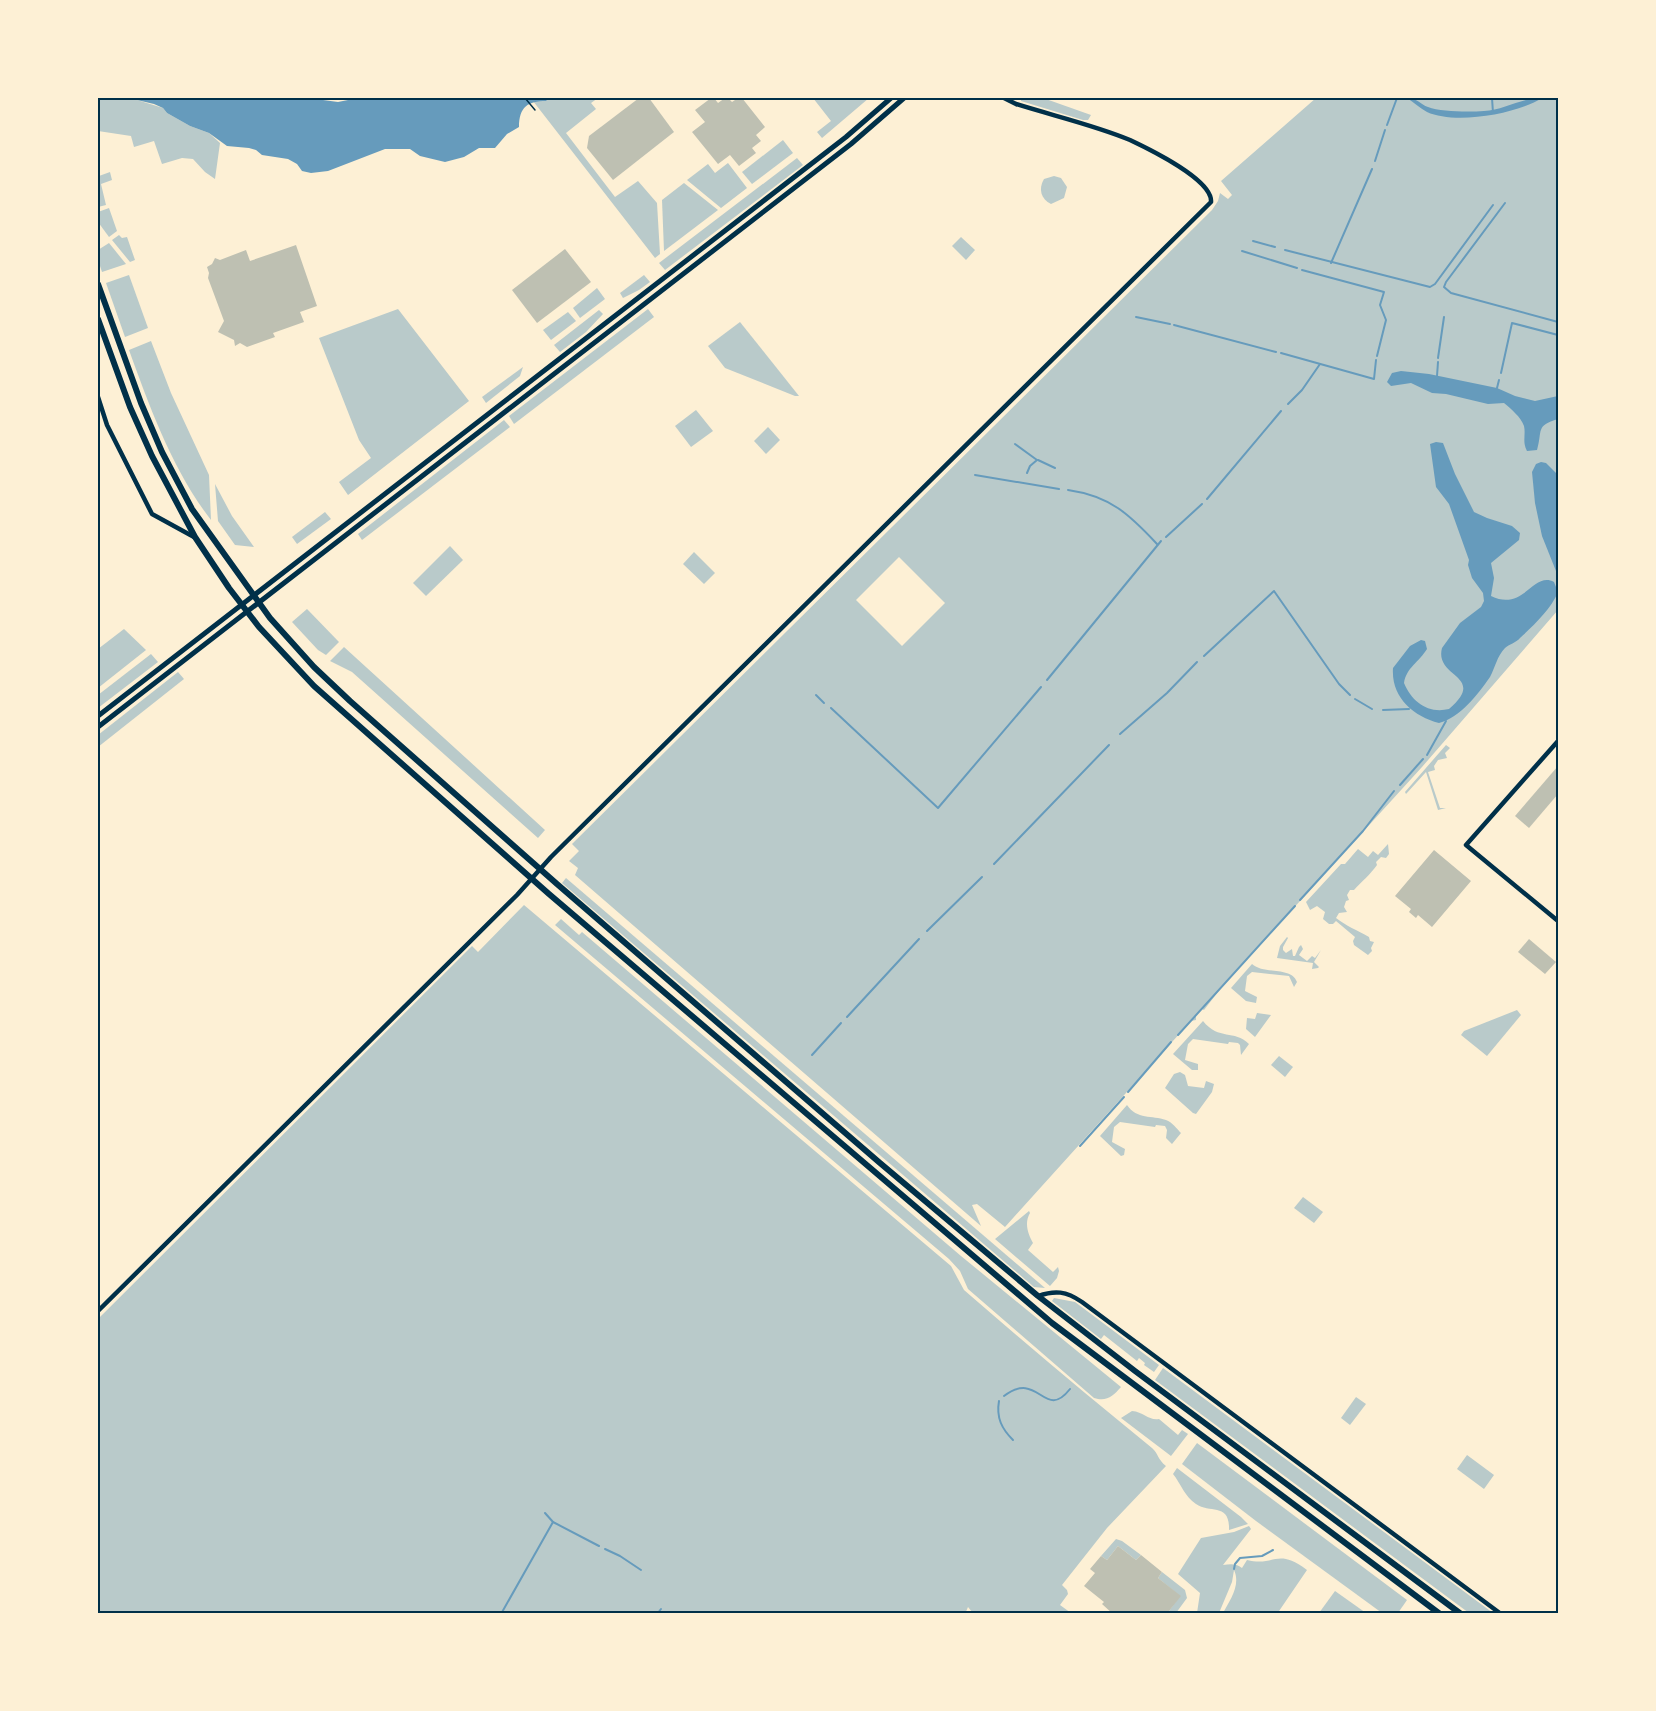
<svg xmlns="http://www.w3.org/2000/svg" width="1656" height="1711" viewBox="0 0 1656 1711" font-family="'DejaVu Sans',sans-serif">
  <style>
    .green { fill: #b9caca; fill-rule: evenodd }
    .water { fill: #669bbc }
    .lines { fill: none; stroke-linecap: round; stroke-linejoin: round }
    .stream { stroke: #669bbc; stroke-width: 2 }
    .building { fill: #bec0b2 }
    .path { stroke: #003049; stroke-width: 1.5 }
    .minor { stroke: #003049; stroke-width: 4.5 }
    .tertiary { stroke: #003049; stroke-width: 5 }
    .secondary { stroke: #003049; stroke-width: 6 }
    .neatline { fill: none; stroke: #003049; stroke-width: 2 }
  </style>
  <rect width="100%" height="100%" fill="#fdf0d5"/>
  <g class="green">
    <path d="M118 98 137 100 163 108 167 113 190 126 209 133 220 143 215 179 205 172 193 159 182 158 162 164 154 141 134 147 131 136 98 131V99Z"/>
    <path d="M550 98H598L591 103 596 109 566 133 615 197 638 181 657 203 660 254 655 258 533 101H546Z"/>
    <path d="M813 98H869L822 138 817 132 831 121Z"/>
    <path d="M1021 98H1043L1091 115 1088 120H1083L1021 101Z"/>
    <path d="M1316 98H1558V610L1422 767 1221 988 1204 1010 1202 1009 1196 1015V1020L1191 1021 1005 1227 977 1204 972 1205 981 1226 575 875 578 868 569 861 579 851 572 844 1212 210 1218 201 1220 193 1228 199 1232 195 1221 181ZM899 557 945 603 902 646 856 600Z"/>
    <path d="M783 140 793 153 752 184 742 172Z"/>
    <path d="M797 158 803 165 665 270 659 263Z"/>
    <path d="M728 163 747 188 721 208 687 180 708 164 715 173Z"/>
    <path d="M110 172 112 180 101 184 106 205 98 207V174L99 176Z"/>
    <path d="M1054 176 1061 178 1067 187 1064 198 1051 204C1041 199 1038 189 1044 179Z"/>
    <path d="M684 183 718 210 664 251 662 200Z"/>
    <path d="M109 208 117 231 109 237 98 222V212Z"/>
    <path d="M119 235 122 238 127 237 135 260 130 262 112 240Z"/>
    <path d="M961 237 975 250 966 260 952 246Z"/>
    <path d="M109 243 126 264 102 272 98 260V250Z"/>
    <path d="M129 275 148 328 125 337 106 283Z"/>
    <path d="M644 275 650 282 639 290 623 298 620 293Z"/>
    <path d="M597 288 605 299 580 318 573 308Z"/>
    <path d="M398 309 469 401 348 495 339 482 371 458 359 440 319 338Z"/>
    <path d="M648 309 654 317 514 424 509 416Z"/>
    <path d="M599 310 603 314 586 332 560 352 554 345Z"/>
    <path d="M568 312 576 321 551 340 543 330Z"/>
    <path d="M740 322 799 396H795L725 368 708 346Z"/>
    <path d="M151 341 171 393 209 475 211 520C173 471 150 408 129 350Z"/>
    <path d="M523 367 520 376 486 403 482 397Z"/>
    <path d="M696 410 713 431 691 447 675 426Z"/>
    <path d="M504 420 510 427 362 540 358 534Z"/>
    <path d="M768 427 780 440 766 454 754 441Z"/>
    <path d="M215 484 232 516 254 547 235 545 218 521Z"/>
    <path d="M325 512 331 519 297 544 292 537Z"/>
    <path d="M450 546 463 560 426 596 413 583Z"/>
    <path d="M694 552 715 573 704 584 683 564Z"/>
    <path d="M307 609 339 642 326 655 318 650 292 622Z"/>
    <path d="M124 629 146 650 98 688V649Z"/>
    <path d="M344 647 545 830 538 838 352 672 330 661Z"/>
    <path d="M151 654 158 662 98 708V695Z"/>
    <path d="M178 672 184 679 98 747V735Z"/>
    <path d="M1446 745 1450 748 1445 753 1447 758 1438 760 1434 766 1435 770 1428 772 1440 808H1446L1438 810 1426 772 1406 794 1405 792Z"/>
    <path d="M1388 844 1389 854 1386 858 1381 857 1376 862 1377 865C1370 875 1362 881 1354 890H1350L1347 895 1349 900 1346 901 1344 907 1347 912 1339 913 1336 918C1346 926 1357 930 1369 937L1370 941 1374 942 1371 948 1372 951 1368 955 1354 945 1353 941 1355 937 1336 921 1333 924H1329L1323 919 1325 912 1317 906 1310 910 1306 902 1341 864H1345L1358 849 1368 857 1373 851 1378 855Z"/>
    <path d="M566 878 1045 1288 1034 1287 562 883Z"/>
    <path d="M524 905 951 1266 964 1290C1026 1344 1089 1397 1152 1448 1158 1453 1158 1460 1166 1466L1107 1528 1062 1585 1067 1590 1068 1594 1060 1605 1071 1613H973L968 1607 965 1614 98 1613V1319L472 946 478 952Z"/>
    <path d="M561 919 579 935 582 932 961 1256 1121 1387C1113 1396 1107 1402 1094 1398L968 1289 960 1271 949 1259 555 925Z"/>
    <path d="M1287 937 1288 938 1283 947V950L1286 953 1292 949 1293 956H1295L1299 947 1301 945 1303 949 1299 955 1307 961 1312 956 1315 958 1321 950 1314 962 1319 967 1318 968 1312 969 1313 963 1277 958 1280 946Z"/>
    <path d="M1252 964C1264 975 1291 966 1297 982L1294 987 1289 976 1252 972 1247 976 1245 991 1257 997 1256 1003 1246 1001 1231 988Z"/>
    <path d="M1517 1010 1521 1015 1487 1056 1461 1035 1464 1031Z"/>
    <path d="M1257 1013 1271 1015 1255 1037 1246 1029 1247 1018 1255 1019Z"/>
    <path d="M1203 1021C1219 1041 1234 1029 1249 1044L1241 1055 1240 1045 1238 1043 1229 1042 1228 1044 1193 1039 1188 1044 1185 1060 1198 1064V1070H1192L1173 1054Z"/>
    <path d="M1279 1056 1293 1067 1285 1077 1271 1065Z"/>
    <path d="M1180 1072 1185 1075 1188 1086 1204 1088 1206 1081 1214 1084 1212 1092 1196 1114 1193 1113 1165 1088 1174 1074Z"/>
    <path d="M1127 1105C1137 1120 1152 1115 1166 1120 1172 1122 1177 1129 1181 1133L1172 1144 1166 1138 1167 1130 1165 1126 1156 1125 1155 1127 1120 1122 1114 1127 1112 1142 1125 1149 1124 1155 1121 1156 1100 1136Z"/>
    <path d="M1303 1197 1323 1212 1314 1223 1294 1208Z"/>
    <path d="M1029 1211 1030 1213C1024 1223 1028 1234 1033 1243L1028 1250 1053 1272 1058 1267 1059 1271 1057 1278 1050 1286 995 1239Z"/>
    <path d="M1054 1298 1075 1302 1159 1365 1154 1372 1144 1365 1145 1363 1139 1358 1137 1361 1104 1335 1101 1339 1052 1301Z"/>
    <path d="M1163 1368 1493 1613H1469L1155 1380Z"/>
    <path d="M1356 1397 1366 1404 1350 1425 1341 1418Z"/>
    <path d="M1132 1411C1144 1412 1149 1421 1159 1419L1178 1435 1182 1430 1188 1434 1171 1456 1121 1418Z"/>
    <path d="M1197 1443 1407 1600 1398 1613H1382L1256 1521 1182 1464Z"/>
    <path d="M1467 1455 1494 1475 1484 1489 1457 1469Z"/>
    <path d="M1177 1468 1241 1517 1248 1524 1229 1530C1230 1502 1210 1514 1196 1504 1185 1497 1181 1484 1173 1474Z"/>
    <path d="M1249 1526 1251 1529 1223 1565C1230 1564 1236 1563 1242 1568L1247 1560C1275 1567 1276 1547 1307 1570L1277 1614 1223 1613C1230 1600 1241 1585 1234 1570L1232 1582 1219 1613H1197L1200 1593 1178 1574 1201 1538 1234 1532Z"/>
    <path d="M1116 1539 1122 1541 1141 1555 1136 1560 1118 1546 1107 1560 1101 1556Z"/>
    <path d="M1162 1572 1185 1590 1187 1598 1176 1613 1169 1611 1180 1596 1158 1578Z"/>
    <path d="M1335 1591 1366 1613H1319Z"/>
  </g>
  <g class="water">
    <path d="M98 98H308L338 102 358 98H550L546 101C528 101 519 107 519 127L507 134 495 148H479L464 157 445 162 420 156 410 149H385L328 171 311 173 302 171 297 164 288 159 262 155 256 150 249 148 227 146 209 133 190 126 167 113 163 108 154 104 137 100Z"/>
    <path d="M1407 98C1416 97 1420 104 1428 107 1441 112 1469 112 1484 111 1504 110 1523 97 1542 98 1517 114 1455 125 1427 112 1420 108 1413 102 1407 98Z"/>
    <path d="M1401 371 1429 374 1497 388 1515 396 1535 401 1558 396V419C1535 426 1543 430 1537 450L1527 451C1522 442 1526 435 1524 426 1521 417 1511 409 1504 403L1488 404 1446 394 1432 393 1411 383 1391 386 1387 382 1392 373Z"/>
    <path d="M1436 442 1443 443 1455 474 1474 512 1487 518 1512 526 1520 533 1519 540 1491 563 1494 578 1491 596C1524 612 1533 571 1554 582L1558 592C1551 609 1534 625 1520 638 1516 643 1509 644 1505 648 1497 656 1495 668 1490 677 1478 694 1460 718 1439 723 1413 716 1391 697 1393 668L1410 646 1421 640 1425 641 1427 649C1419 662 1406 668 1404 683 1412 702 1428 714 1449 709 1488 675 1434 678 1442 648L1460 623 1481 607 1484 601 1483 593 1472 578 1468 565 1469 560 1449 504 1436 487 1430 444Z"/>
    <path d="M1541 462 1546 463 1558 475V576L1542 536 1535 503 1532 472 1536 464Z"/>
  </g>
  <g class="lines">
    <g class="stream">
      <path d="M1492 98 1493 113"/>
      <path d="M1387 125 1397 98"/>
      <path d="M1375 161 1385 130"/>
      <path d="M1505 203 1446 282 1444 287 1451 293 1558 322"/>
      <path d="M1253 241 1275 247"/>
      <path d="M1285 250 1430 287 1435 284 1493 205"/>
      <path d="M1242 251 1297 268"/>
      <path d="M1331 263 1372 169"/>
      <path d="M1302 270 1384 292 1380 305 1386 320 1377 356"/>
      <path d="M1136 317 1170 324"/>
      <path d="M1174 325 1276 352"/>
      <path d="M1281 353 1374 379 1376 360"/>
      <path d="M1438 358 1444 317"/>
      <path d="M1501 373 1512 323 1558 335"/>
      <path d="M1437 376 1438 362"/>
      <path d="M1497 388 1499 380"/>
      <path d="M1288 404 1302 390 1320 364"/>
      <path d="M1015 444 1037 460 1030 466 1027 473"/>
      <path d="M1038 460 1055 468"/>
      <path d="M975 475 1059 489"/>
      <path d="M1068 490C1110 496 1129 514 1157 544"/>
      <path d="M1207 499 1281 411"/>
      <path d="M1166 537 1202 504"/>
      <path d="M1204 656 1274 591 1339 684 1350 695"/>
      <path d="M1047 680 1161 541"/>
      <path d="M816 695 824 703"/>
      <path d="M1355 699 1372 709"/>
      <path d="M831 708 938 808 1041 687"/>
      <path d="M1383 710 1409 709"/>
      <path d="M1120 734 1167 693 1197 662"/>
      <path d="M1427 755 1446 721"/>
      <path d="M1400 785 1423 759"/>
      <path d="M994 864 1109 745"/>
      <path d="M1300 900 1363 831 1394 791"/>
      <path d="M927 931 982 877"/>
      <path d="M847 1017 919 939"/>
      <path d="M1178 1035 1295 906"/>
      <path d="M812 1055 841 1023"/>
      <path d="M1128 1092 1171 1042"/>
      <path d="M1080 1146 1124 1097"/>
      <path d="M1004 1396C1039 1369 1044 1422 1070 1389"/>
      <path d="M999 1401C996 1418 1002 1429 1013 1440"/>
      <path d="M545 1513 553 1522 599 1546"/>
      <path d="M605 1549 620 1556 641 1570"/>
      <path d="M1234 1569 1235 1564 1240 1558 1262 1556 1273 1550"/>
      <path d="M262 1613V1614"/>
      <path d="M501 1614 553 1522"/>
      <path d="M657 1614 661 1609"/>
    </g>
  </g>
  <g class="building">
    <path d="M639 98H649L674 132 613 180 587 148 589 136Z"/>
    <path d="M711 98H714L718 103 725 98H728L732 102 738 98H742L765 127 756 135 761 141 752 148 756 153 739 166 730 155 718 164 692 132 705 122 695 110Z"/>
    <path d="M296 245 317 306 300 312 304 322 273 333 275 337 247 347 240 343 235 346 234 340 218 332 224 321 208 278 209 273 207 267 212 264 215 258 220 260 246 250 250 261Z"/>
    <path d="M565 249 591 282 537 323 512 290Z"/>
    <path d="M1558 766V794L1529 828 1515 816Z"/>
    <path d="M1434 850 1471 881 1432 927 1418 915 1416 918 1409 912 1411 909 1395 896Z"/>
    <path d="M1529 939 1556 962 1545 974 1518 952Z"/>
    <path d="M1118 1546 1136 1560 1141 1555 1162 1572 1158 1578 1181 1596 1169 1611 1172 1614H1113L1102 1604 1104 1602 1084 1586 1095 1573 1090 1569 1101 1556 1107 1560Z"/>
  </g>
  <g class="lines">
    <path class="path" d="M525 98 535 110"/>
    <g class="minor">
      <path d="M98 397 107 425 152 514 194 537"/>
      <path d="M1558 741 1466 845 1558 921"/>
      <path d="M1038 1296C1055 1290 1066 1291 1082 1302L1501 1614"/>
      <path d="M98 1311 517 895 551 857 1211 202C1213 180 1149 149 1130 140 1094 125 1054 116 1016 104L1004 98"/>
    </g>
    <g class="tertiary">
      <path d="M98 716 846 137 891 98"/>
      <path d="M98 727 851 144 904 98"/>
    </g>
    <g class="secondary">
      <path d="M98 284 141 403 162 452 192 509 270 618 314 667 350 701 557 884 880 1163 1038 1296 1135 1371 1461 1614"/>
      <path d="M98 319 130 407 152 456 195 537 229 588 259 627 314 686 549 894 1052 1323 1440 1614"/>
    </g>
  </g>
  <rect width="1656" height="1711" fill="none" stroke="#fdf0d5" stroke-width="198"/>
  <rect x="99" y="99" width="1458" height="1513" class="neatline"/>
</svg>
